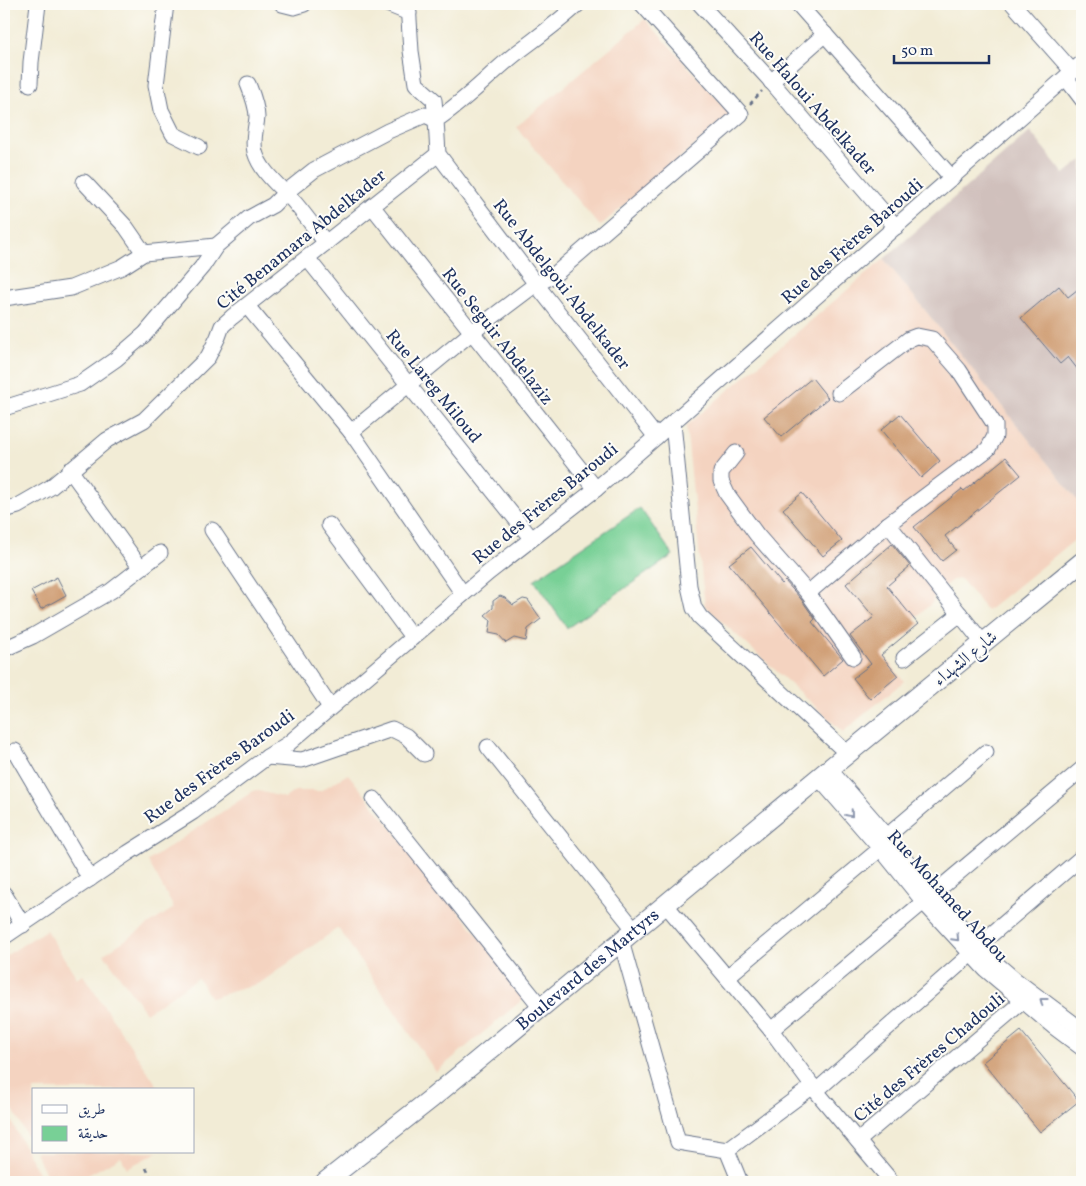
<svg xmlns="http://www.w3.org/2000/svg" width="1086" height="1186" viewBox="0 0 1086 1186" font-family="Vollkorn,Amiri,serif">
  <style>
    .built { fill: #f4d3c0 }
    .industrial { fill: #d0c0bc }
    .green { fill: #78d096; stroke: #4a807a }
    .building { fill: #cf9c72 }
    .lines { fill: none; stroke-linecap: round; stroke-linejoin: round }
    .minor-casing { stroke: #667188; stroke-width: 17 }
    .major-casing { stroke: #667188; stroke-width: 21 }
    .path { stroke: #667188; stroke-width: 2.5; stroke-dasharray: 4 4; stroke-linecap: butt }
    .minor { stroke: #fff; stroke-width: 15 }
    .major { stroke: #fff; stroke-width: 19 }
    .oneway { stroke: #8d97ae }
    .labels { text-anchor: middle; stroke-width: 4; stroke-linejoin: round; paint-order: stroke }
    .street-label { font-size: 18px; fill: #1b2f5e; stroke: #fdfcf7 }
  </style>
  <rect width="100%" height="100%" fill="#fdfcf7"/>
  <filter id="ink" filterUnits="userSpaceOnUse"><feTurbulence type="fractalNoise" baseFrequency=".02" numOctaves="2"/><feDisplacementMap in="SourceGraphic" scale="10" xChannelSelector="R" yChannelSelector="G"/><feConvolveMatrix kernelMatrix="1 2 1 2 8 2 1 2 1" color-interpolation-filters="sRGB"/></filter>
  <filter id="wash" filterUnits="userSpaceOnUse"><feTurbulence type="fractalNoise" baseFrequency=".0096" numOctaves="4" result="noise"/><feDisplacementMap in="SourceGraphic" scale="20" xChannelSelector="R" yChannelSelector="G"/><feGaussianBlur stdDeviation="1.12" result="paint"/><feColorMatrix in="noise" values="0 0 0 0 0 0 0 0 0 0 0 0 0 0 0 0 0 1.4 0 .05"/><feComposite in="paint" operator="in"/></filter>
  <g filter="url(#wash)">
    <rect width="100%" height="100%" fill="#f2ecd6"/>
    <g class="built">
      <path d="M645 19 731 114 600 226 516 127Z"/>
      <path d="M884 259 1082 506V534L987 611 961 579 952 580 934 595 932 603 915 618 920 624 883 655 904 681 843 732 705 606 686 426Z"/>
      <path d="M348 774 527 996 436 1072 338 928 260 983 211 998 198 978 146 1013 104 954 174 908 148 861 255 790 285 798 295 791H320Z"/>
      <path d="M46 930 77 978 83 975 160 1090H34V1150L4 1092V957Z"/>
      <path d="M4 1107 42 1181 41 1182H4Z"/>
      <path d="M35 1152H158L127 1168 121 1157 75 1182H54L46 1174Z"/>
    </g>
    <path class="industrial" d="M1030 131 1064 174 1082 160V506L884 259Z"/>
    <path class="green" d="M640 508 673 555 567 628 534 580Z"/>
    <g id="blocks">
      <g class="building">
        <path d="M1059 286 1068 297 1082 286V375L1068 357 1060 364 1021 318Z"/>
        <path d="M812 378 828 398 781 437 764 417Z"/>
        <path d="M900 414 940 461 921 478 881 430Z"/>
        <path d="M1006 457 1021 475 945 536 956 550 942 561 914 527 962 489 964 491Z"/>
        <path d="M802 493 842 541 823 556 783 509Z"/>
        <path d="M892 544 910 566 887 586 918 624 881 655 898 676 870 699 853 678 871 664 850 636 874 617 846 584Z"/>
        <path d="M751 547 782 584 785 581 801 599 815 619 812 622 843 659 823 676 729 564Z"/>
        <path d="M57 577 66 595 41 609 31 591Z"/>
        <path d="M500 596 505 598 513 605 523 599 528 600 541 619 528 629 526 641 514 638 506 643 499 635 489 633 491 620 485 615 493 608V601Z"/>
        <path d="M1021 1031 1079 1101 1040 1132 983 1062Z"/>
      </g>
    </g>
  </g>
  <g filter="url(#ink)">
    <use href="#blocks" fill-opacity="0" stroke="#667188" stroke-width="1"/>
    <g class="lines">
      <g class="minor-casing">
        <g id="minor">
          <path d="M166 4 156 85 161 110 173 134 199 147"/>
          <path d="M282 4 294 7 304 4"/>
          <path d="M387 4 409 13"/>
          <path d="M408 4 411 51 416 84 434 100 436 120"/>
          <path d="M578 4C558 23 536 38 514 55 488 76 465 101 436 120L438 154 536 284 656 437"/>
          <path d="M700 4 769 79 896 227"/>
          <path d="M798 4 952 178"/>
          <path d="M1013 4 1073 72"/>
          <path d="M1066 78 1082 99"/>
          <path d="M771 82 825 34"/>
          <path d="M30 84 31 62 38 4"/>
          <path d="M248 84C252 94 257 106 257 117 256 129 252 140 255 152 261 173 282 188 295 203 306 216 316 230 326 243"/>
          <path d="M84 182 126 227 144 253"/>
          <path d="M372 206 596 489"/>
          <path d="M307 258 531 538"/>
          <path d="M4 298 71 288 122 267 144 253 216 246"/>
          <path d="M247 306 351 432 463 594"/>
          <path d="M4 408 80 384 116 359 145 334 202 267 216 246 249 218 273 205 285 193 314 170 388 131 425 115 436 120"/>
          <path d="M673 423 689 586 694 608 700 617 848 754"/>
          <path d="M351 432 471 333 536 284 553 276 741 114 642 4"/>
          <path d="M736 453 721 472V481L727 494 757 535 808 593 853 657"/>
          <path d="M70 470 140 567"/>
          <path d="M4 510 18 506 51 487 107 440 144 420 208 357 218 337 222 326 232 317 438 154"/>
          <path d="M888 524 983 643"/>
          <path d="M329 525 412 637"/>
          <path d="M212 530 330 707"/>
          <path d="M808 593 888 524 988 449 995 436V425L959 370 932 339 917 336 909 339 839 393"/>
          <path d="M4 649 33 636 111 591 160 553"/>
          <path d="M904 658 960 614"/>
          <path d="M488 747 634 929"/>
          <path d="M15 751 90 879"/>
          <path d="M267 757 302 760 392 729 406 736 424 754"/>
          <path d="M829 769 876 823 953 918 992 960 1014 979 1082 1030"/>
          <path d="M818 777 885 854 927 906 985 969 1054 1027 1082 1048"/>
          <path d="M374 799 541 1007"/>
          <path d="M4 894 23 925"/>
          <path d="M665 904 771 1030 816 1091 892 1182"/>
          <path d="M4 937 128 853 193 812 267 757 288 744 488 573 596 489 656 437 1082 63"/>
          <path d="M621 941 678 1142 727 1150 740 1182"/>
          <path d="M979 945 1082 857"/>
          <path d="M727 977 880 849 886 837 986 752"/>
          <path d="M771 1030 1082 769"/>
          <path d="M816 1091 971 954"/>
          <path d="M858 1141 1023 1001"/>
          <path d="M727 1150 813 1086"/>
        </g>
      </g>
      <g class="major-casing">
        <g id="major">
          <path id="s1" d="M325 1182 432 1098 829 769 1082 562"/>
        </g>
      </g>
      <g class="path">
        <path d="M750 104 762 91"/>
        <path d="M146 1168 153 1182"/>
      </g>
      <use href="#minor" class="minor"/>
      <use href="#major" class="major"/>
    </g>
    <defs><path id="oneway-chevron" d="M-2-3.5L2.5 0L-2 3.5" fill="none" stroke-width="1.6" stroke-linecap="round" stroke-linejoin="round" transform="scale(1.25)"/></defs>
    <g class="oneway">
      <use href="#oneway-chevron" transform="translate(850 814) rotate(49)"/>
      <use href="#oneway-chevron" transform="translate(956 938) rotate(47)"/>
      <use href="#oneway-chevron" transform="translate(1043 1001) rotate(-143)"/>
    </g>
  </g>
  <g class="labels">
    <g class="street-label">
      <text transform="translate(813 103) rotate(49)" y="6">Rue Haloui Abdelkader</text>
      <text transform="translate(301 239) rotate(-39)" y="6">Cité Benamara Abdelkader</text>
      <text transform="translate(852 241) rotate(-41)" y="6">Rue des Frères Baroudi</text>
      <text transform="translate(562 284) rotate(52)" y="6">Rue Abdelgoui Abdelkader</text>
      <text transform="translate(498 336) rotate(52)" y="6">Rue Seguir Abdelaziz</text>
      <text transform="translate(434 386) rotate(51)" y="6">Rue Lareg Miloud</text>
      <text transform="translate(545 503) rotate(-39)" y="6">Rue des Frères Baroudi</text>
      <text transform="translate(965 658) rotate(-39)" y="6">شارع الشهداء</text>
      <text transform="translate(219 766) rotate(-36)" y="6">Rue des Frères Baroudi</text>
      <text transform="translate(948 896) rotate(48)" y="6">Rue Mohamed Abdou</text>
      <text dy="6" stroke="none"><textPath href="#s1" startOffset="338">Boulevard des Martyrs</textPath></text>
      <text transform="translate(929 1057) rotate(-40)" y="6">Cité des Frères Chadouli</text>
    </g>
  </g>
  <rect width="1086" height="1186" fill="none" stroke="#fdfcf7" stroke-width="20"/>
  <rect x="32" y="1088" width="162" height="65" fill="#fdfcf7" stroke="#a3aaba"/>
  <rect x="42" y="1105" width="25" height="8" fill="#ffffff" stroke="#a3aaba"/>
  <text x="78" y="1114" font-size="15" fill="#1b2f5e">طريق</text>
  <rect x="42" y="1126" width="25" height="15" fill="#78d096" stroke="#a3aaba"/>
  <text x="78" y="1138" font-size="15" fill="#1b2f5e">حديقة</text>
  <path d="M894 55v8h95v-8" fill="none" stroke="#1b2f5e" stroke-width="2.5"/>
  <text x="901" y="55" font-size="15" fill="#1b2f5e" stroke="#fdfcf7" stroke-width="4" paint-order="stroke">50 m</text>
</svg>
